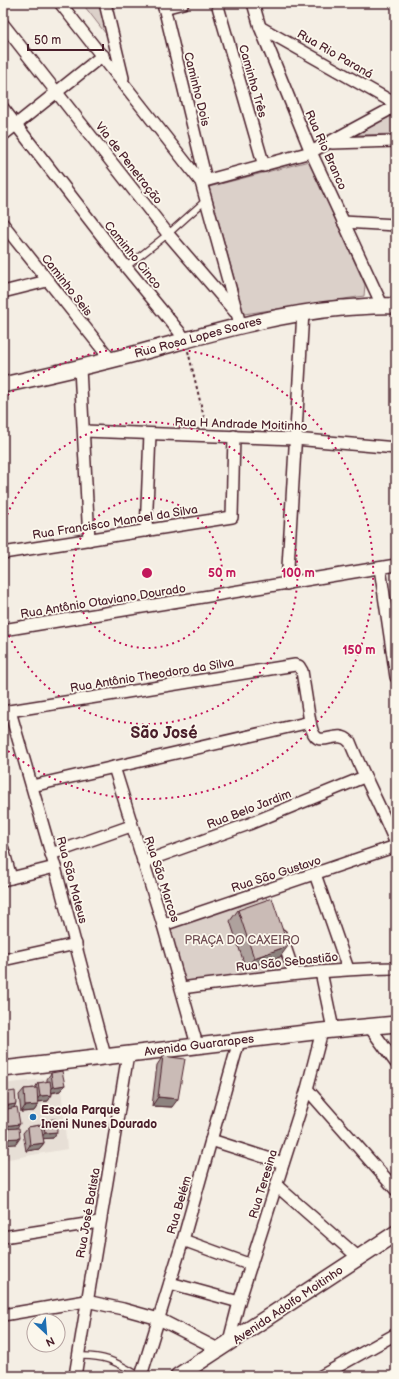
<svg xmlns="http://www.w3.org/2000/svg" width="399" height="1379" viewBox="0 0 399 1379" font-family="'Balsamiq Sans',sans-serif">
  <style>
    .built { fill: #e7dfd6 }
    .green { fill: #dbd0c9; stroke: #92787a }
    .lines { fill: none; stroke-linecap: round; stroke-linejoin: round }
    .lane-casing { stroke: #4a1f2b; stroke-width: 8 }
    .street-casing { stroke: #4a1f2b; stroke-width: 14 }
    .secondary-casing { stroke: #4a1f2b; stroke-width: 18 }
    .path { stroke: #4a1f2b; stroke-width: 2; stroke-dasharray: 3 3; stroke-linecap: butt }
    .lane { stroke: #fbf7ec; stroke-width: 5.5 }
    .street { stroke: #fbf7ec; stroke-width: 11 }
    .secondary { stroke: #fbf7ec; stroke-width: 15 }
    .wall { fill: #aea19d; stroke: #4a1f2b }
    .shaded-wall { fill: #8d837f; stroke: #4a1f2b }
    .building { fill: #cabbb6; stroke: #4a1f2b }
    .ring { fill: none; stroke: #c2185b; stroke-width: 2; stroke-dasharray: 2 4 }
    .poi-dot { fill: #1f6fb2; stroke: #fbf7ec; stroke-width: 1.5 }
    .labels { text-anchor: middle; stroke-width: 3.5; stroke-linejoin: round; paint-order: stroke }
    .street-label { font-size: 12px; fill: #4a1f2b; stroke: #fbf7ec }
    .park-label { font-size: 12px; fill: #6e4b52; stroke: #fbf7ec }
    .poi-label { font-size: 12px; font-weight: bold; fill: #4a1f2b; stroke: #fbf7ec; text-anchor: start }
    .district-label { font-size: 16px; font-weight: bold; fill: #4a1f2b; stroke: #fbf7ec }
    .centre { fill: #c2185b; stroke: #fbf7ec; stroke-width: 2 }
    .ring-label { font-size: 12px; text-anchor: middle; font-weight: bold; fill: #c2185b; stroke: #fbf7ec; stroke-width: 3.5; stroke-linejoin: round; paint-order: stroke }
  </style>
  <rect width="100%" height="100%" fill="#f4eee4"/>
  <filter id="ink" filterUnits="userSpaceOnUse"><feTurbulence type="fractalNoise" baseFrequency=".025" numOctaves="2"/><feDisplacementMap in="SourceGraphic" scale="8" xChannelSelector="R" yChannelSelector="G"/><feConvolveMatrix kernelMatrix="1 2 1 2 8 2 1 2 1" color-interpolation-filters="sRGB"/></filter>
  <g filter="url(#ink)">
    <path class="built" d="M60 1077 67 1149 3 1160V1084Z"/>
    <g class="green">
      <path d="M82 3H103L116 47Z"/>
      <path d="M396 113V134L356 135Z"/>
      <path d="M309 161 365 285 364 296 244 314 209 187Z"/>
      <path d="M265 894 291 971 183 986 165 927Z"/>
    </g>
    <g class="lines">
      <g class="lane-casing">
        <g id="lane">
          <path d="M126 267 168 234 206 200"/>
          <path d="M78 1356C106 1355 116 1362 140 1376"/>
        </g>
      </g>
      <g class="street-casing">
        <g id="street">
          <path d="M60 3 201 182 240 324"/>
          <path d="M105 3 123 78"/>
          <path d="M163 3 206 180"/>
          <path d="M217 3 264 166"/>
          <path d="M253 3 260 27 311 152 382 305"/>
          <path d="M164 8 183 3"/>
          <path d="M3 24 168 234 235 312"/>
          <path d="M260 27 396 104"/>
          <path d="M3 108 126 267 186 340"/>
          <path d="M3 135 103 55"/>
          <path d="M332 143 396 141"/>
          <path d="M201 182 311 152 396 106"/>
          <path d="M343 222 396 225"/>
          <path d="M3 224 111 360"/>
          <path d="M3 292 47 281"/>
          <path d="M80 368 89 540"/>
          <path d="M84 431 295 439 396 448"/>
          <path d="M146 531 150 434"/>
          <path d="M3 553 232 517 234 436"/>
          <path d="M380 568 396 677"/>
          <path d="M287 584 303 312"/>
          <path d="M3 630 396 565"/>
          <path d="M10 711 55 867 105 1056"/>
          <path d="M3 712 295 665 299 666 302 671 310 722"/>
          <path d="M114 767 163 925 197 1045"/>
          <path d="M32 786 310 722C316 757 335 725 350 742 364 777 382 809 396 844"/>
          <path d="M3 849 11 878"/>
          <path d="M51 854 131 826"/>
          <path d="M143 862 249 824 364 777"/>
          <path d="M315 874 348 969"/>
          <path d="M3 880 55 867"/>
          <path d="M163 925 396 846"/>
          <path d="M281 935 294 973"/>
          <path d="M3 960 76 944"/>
          <path d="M321 972 333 1029"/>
          <path d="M182 988C253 979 324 969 396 968"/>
          <path d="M369 1026 396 1063"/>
          <path d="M307 1089 396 1190"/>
          <path d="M211 1140 283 1163"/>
          <path d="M277 1186 359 1258"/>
          <path d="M3 1237 99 1222"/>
          <path d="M183 1240 251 1265"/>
          <path d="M170 1283 239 1302"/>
          <path d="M3 1315 86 1301 123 1309 159 1319 220 1350"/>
          <path d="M228 1345 239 1302 307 1089 322 1031"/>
          <path d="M75 1376 128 1054"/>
          <path d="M141 1376 183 1240 239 1041"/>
          <path d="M321 1376 396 1334"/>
        </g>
      </g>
      <g class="secondary-casing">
        <g id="secondary">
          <path d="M3 385C53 374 103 363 153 349 216 332 276 314 342 308 360 307 378 305 396 306"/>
          <path d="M3 1069 322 1031 396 1024"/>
          <path d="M178 1376 396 1233"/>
        </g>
      </g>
      <path class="path" d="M188 351 206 426"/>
      <use href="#lane" class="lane"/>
      <use href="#street" class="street"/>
      <use href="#secondary" class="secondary"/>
    </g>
    <g class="wall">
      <path d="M238 910 280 957 246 969 230 921Z"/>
      <path d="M163 1056 172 1107 152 1106 157 1065Z"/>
      <path d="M51 1073 65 1085 60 1091 52 1093 48 1101 38 1102V1105L34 1111 21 1112 19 1095 24 1089 35 1088 38 1083 47 1082V1079Z"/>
      <path d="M43 1120 57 1132 53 1138H43L44 1143 39 1149 26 1151 23 1133 28 1127 40 1125Z"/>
    </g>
    <g class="shaded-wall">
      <path d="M288 946 280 957 246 969 254 958Z"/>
      <path d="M65 1085 60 1091 49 1093 53 1087Z"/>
      <path d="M52 1095 48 1101 35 1102 40 1096Z"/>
      <path d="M158 1097 178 1099 172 1107 152 1106Z"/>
      <path d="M16 1104 12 1110 3 1111V1106Z"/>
      <path d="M38 1105 34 1111 21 1112 25 1106Z"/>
      <path d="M20 1124 15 1130 3 1132V1126Z"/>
      <path d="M57 1132 53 1138 40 1139 45 1133Z"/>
      <path d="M20 1138 16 1144 3 1145V1139Z"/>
      <path d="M44 1143 39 1149 26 1151 30 1145Z"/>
    </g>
    <g class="building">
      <path d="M272 898 288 946 254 958 238 910Z"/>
      <path d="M163 1056 185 1059 178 1099 158 1097Z"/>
      <path d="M62 1071 65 1085 53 1087 51 1073Z"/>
      <path d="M50 1081 52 1095 40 1096 38 1083Z"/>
      <path d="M37 1088 38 1105 25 1106 24 1089Z"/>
      <path d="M15 1091 16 1104 3 1106V1093Z"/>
      <path d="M17 1107 20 1124 3 1126V1110Z"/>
      <path d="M56 1119 57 1132 45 1133 43 1120Z"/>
      <path d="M41 1125 44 1143 30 1145 28 1127Z"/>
      <path d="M19 1128 20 1138 3 1139V1129Z"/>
    </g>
  </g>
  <g class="ring">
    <circle cx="147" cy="573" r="75"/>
    <path d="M3 526A151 151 0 1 1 3 620"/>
    <path d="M3 399A226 226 0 1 1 3 747"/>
  </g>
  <circle class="poi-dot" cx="33" cy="1117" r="4"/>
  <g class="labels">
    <g class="street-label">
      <text transform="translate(335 54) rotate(30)" y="4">Rua Rio Paraná</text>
      <text transform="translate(253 81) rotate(74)" y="4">Caminho Três</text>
      <text transform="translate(197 89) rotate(76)" y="4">Caminho Dois</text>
      <text transform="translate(326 150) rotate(66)" y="4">Rua Rio Branco</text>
      <text transform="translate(129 163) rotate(52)" y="4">Via de Penetração</text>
      <text transform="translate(133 255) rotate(51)" y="4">Caminho Cinco</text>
      <text transform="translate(67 285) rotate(52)" y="4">Caminho Seis</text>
      <text transform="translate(198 337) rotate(-15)" y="4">Rua Rosa Lopes Soares</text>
      <text transform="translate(241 424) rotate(2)" y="4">Rua H Andrade Moitinho</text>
      <text transform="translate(115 522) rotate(-9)" y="4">Rua Francisco Manoel da Silva</text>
      <text transform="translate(103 601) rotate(-9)" y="4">Rua Antônio Otaviano Dourado</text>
      <text transform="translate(152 675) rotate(-9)" y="4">Rua Antônio Theodoro da Silva</text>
      <text transform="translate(249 809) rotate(-21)" y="4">Rua Belo Jardim</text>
      <text transform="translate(276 874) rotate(-18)" y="4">Rua São Gustavo</text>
      <text transform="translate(162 879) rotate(72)" y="4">Rua São Marcos</text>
      <text transform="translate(72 880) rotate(75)" y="4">Rua São Mateus</text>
      <text transform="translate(287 962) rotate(-6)" y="4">Rua São Sebastião</text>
      <text transform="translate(199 1045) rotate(-7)" y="4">Avenida Guararapes</text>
      <text transform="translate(263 1184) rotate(-73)" y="4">Rua Teresina</text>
      <text transform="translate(179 1205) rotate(-74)" y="4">Rua Belém</text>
      <text transform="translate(88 1213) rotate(-80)" y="4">Rua José Batista</text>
      <text transform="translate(288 1305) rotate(-34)" y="4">Avenida Adolfo Moitinho</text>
    </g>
    <g class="park-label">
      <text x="242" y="944">PRAÇA DO CAXEIRO</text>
    </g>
    <g class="poi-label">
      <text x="41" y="1114">Escola Parque<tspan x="41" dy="14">Ineni Nunes Dourado</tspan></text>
    </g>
    <g class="district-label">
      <text x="164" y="738">São José</text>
    </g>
  </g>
  <circle cx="147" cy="573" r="6" class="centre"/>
  <g class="ring-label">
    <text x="222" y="577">50 m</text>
    <text x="298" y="577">100 m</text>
    <text x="359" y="654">150 m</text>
  </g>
  <rect width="399" height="1379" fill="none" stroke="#fbf7ec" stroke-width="16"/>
  <rect x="8" y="8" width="383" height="1363" fill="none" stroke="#4a1f2b" stroke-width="1.5" filter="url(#ink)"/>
  <g transform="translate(46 1333) rotate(154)"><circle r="19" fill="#fbf7ec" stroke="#b4a19f"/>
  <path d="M0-3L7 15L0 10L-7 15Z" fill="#1f6fb2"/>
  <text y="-6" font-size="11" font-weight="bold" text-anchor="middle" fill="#4a1f2b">N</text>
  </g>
  <path d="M28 44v6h75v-6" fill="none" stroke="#4a1f2b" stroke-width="2"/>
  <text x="34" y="44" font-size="12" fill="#4a1f2b" stroke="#fbf7ec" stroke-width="3" paint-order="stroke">50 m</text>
</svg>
